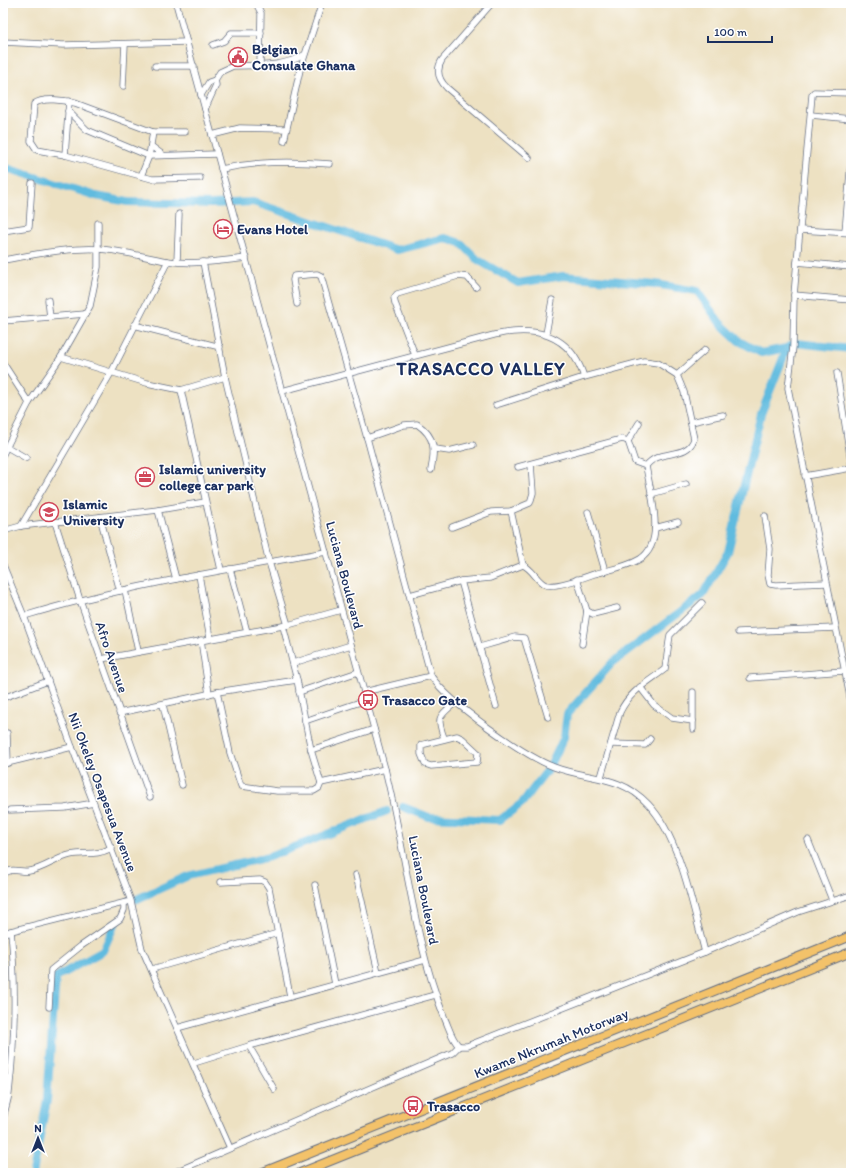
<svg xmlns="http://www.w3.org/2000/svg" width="854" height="1176" viewBox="0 0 854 1176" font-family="Itim,sans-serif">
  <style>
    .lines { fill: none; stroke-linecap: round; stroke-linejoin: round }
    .river { stroke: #61bbdf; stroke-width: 8 }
    .minor-casing { stroke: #646d81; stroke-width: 7 }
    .highway-casing { stroke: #646d81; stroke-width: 10 }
    .minor { stroke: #fff; stroke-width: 5.5 }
    .highway { stroke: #f3c26a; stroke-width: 8 }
    .labels { text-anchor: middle; stroke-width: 3; stroke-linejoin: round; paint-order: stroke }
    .poi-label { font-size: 14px; font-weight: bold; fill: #1b2f5e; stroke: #fff; text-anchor: start }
    .street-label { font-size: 14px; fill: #1b2f5e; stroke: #fff }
    .district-label { font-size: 18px; font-weight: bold; letter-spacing: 1px; fill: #1b2f5e; stroke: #fff }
  </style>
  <rect width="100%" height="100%" fill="#fff"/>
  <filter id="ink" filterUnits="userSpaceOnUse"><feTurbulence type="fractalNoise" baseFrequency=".025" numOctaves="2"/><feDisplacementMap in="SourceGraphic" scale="8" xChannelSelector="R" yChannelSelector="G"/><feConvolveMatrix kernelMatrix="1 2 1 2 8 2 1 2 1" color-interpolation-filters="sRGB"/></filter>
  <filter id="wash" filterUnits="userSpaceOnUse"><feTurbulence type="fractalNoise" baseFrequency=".012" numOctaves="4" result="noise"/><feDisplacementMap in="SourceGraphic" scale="16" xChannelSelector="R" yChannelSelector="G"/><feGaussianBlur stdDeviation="0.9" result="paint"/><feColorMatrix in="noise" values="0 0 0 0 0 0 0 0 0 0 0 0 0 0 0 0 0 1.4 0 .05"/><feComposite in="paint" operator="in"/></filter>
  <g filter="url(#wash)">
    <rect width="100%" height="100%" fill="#ede1c2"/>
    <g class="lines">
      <g class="river">
        <path d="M3 167 96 196 128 202 212 204 253 202 397 250 445 238 461 243 478 260 518 283 563 276 655 284 697 291 720 323 739 341 761 353 787 348 796 343 851 349"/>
        <path d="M403 807 429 817 500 820 522 803 550 767 564 737 567 714 612 663 703 595 728 552 761 414 787 348"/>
        <path d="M137 899 188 876 269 857 387 811"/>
        <path d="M33 1173 47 1100 56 977 103 951 115 924"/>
      </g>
    </g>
  </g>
  <g filter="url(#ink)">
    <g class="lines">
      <g class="minor-casing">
        <g id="minor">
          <path d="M176 3 385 769C406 852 413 939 445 1019 449 1028 452 1040 459 1046"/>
          <path d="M256 3 261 13 260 66"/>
          <path d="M492 3 442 60C435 71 439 80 447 88L529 158"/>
          <path d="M3 42 63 45 187 42"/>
          <path d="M213 45 224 41 231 33H261"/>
          <path d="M155 66H194"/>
          <path d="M123 86 125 44"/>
          <path d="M851 93 814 92 812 95 794 295 793 347 788 388 851 702"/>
          <path d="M201 95 209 82 215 80"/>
          <path d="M205 109 216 85 215 80 220 72 233 66C258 65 280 68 304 55"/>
          <path d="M68 111 87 130 149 156 217 154"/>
          <path d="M811 115 851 119"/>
          <path d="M185 132H153L75 103C65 100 42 97 34 104L31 141 37 150 65 155 152 179 200 178"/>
          <path d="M212 135 240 128 286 129"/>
          <path d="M284 141 300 70 322 3"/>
          <path d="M151 146 163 155"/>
          <path d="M65 155 69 101"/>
          <path d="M221 169C258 161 292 161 330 164"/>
          <path d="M141 176 149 156 153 132"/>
          <path d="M800 230 851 233"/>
          <path d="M3 231 29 227 32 183"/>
          <path d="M845 232 851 161"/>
          <path d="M3 260C34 255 69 247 100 249 123 251 144 257 167 261 193 265 220 261 246 258"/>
          <path d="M177 261 179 214"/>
          <path d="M203 262 225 377 269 562 288 625"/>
          <path d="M797 262 851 267"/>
          <path d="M794 295 851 300"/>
          <path d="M48 300 50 317"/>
          <path d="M297 304 293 280 294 276 317 274 321 276 367 438 431 676C449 703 523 755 554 767 588 780 620 774 648 804 680 837 693 908 705 952"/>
          <path d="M3 321 85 314"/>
          <path d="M134 325 220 347"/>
          <path d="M546 334 552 300"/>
          <path d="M415 355 395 303 394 298 397 294 458 276 467 277 476 287"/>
          <path d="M61 357 147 383 181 390 225 377"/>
          <path d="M3 363 29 403"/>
          <path d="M837 373 851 462"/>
          <path d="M677 375 705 350"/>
          <path d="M181 390 221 570"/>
          <path d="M282 391 494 335C535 326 570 333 584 377"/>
          <path d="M691 422 723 415"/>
          <path d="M367 438 404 425 417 424C436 437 435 450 431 470"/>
          <path d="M628 441 635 462 646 466"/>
          <path d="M628 441 639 423"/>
          <path d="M7 447 26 458"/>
          <path d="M435 449 449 451 473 445"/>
          <path d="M3 454 29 403 61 357 90 306 98 267V223"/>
          <path d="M518 467 622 439 628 441"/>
          <path d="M805 476 851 468"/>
          <path d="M651 494 686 484"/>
          <path d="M158 510 176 579"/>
          <path d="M511 511 523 565"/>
          <path d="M588 512 605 571"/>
          <path d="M765 516 770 549 768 575 770 584 776 585 826 583"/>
          <path d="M100 517 120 591"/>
          <path d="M55 522 80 600 150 797"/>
          <path d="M21 526 111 373 168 261"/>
          <path d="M452 527 491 512 511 511 530 503 533 493 531 464"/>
          <path d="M655 528 678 522"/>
          <path d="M3 531 21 526 158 510 205 502"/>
          <path d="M3 565 24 616 72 747 131 901 142 949 230 1148"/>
          <path d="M230 569 247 632"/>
          <path d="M199 575 210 638"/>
          <path d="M577 579 587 611 582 644"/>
          <path d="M461 581 496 706"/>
          <path d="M125 590 138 651"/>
          <path d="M410 595 461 581 490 578 523 565C533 569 537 582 546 585 556 588 583 578 594 574 608 570 627 567 640 559 667 542 650 492 646 466 659 448 687 460 694 439L684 392 677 375 658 363 644 361 584 377 496 405"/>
          <path d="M587 611 593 614 617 608"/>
          <path d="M24 616C123 586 225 570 326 552"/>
          <path d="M283 626 297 680 311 750 321 783 385 769"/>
          <path d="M738 632 835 628"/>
          <path d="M201 640 209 694"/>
          <path d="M480 647 515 637 524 638 548 717"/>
          <path d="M101 659 288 625 341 610"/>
          <path d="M293 663 351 645"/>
          <path d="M750 678 844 671"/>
          <path d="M640 687 654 705 672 718 693 721"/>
          <path d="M217 692 230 753 241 786 277 791H314L319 788 321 783"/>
          <path d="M299 692 358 672"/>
          <path d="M364 692 431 676"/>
          <path d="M693 692V729"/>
          <path d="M3 698 48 681"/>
          <path d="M163 705 182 785"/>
          <path d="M119 713 217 692 297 680"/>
          <path d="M305 721 366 700"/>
          <path d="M7 733 8 763"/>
          <path d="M457 736 463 739 478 753 477 762 431 766 425 764 421 754V745Z"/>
          <path d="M444 738C436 716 439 717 456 702"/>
          <path d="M611 744 645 745 650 739"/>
          <path d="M311 750 374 729"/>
          <path d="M3 764 72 747"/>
          <path d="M601 777 620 712C630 691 647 683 665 669L670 635 702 603"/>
          <path d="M10 810 65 808 94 803"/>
          <path d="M808 840 832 900"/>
          <path d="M3 875C11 866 20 873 29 871 44 869 56 858 70 855 87 851 93 857 112 848"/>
          <path d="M356 875 378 972"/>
          <path d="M221 882 260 880 265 882 269 888 290 996"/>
          <path d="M315 885 335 984"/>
          <path d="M3 933 127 902"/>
          <path d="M152 969 278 933"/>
          <path d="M49 1007 51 970 81 946 120 919 124 910V903"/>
          <path d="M177 1028 425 960"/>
          <path d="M249 1046 274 1089"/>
          <path d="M459 1046H467L705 952 798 912 851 895"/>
          <path d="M194 1063 249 1046 435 995"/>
          <path d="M3 1120C4 1111 8 1102 9 1093 15 1039 16 984 11 931"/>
          <path d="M173 1173 452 1053 459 1046"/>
        </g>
      </g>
      <g class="highway-casing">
        <g id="highway">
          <path d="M261 1173 851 936"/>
          <path d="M300 1173 851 952"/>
        </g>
      </g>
      <use href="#minor" class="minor"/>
      <use href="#highway" class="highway"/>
    </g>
  </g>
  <defs>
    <g id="civic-ring" transform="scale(1)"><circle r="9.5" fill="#fff" stroke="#d1495b" stroke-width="1.5"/><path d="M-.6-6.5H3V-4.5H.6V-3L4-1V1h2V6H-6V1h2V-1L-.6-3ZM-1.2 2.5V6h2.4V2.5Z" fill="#d1495b"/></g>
    <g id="hotel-ring" transform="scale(1)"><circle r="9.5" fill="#fff" stroke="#d1495b" stroke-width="1.5"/><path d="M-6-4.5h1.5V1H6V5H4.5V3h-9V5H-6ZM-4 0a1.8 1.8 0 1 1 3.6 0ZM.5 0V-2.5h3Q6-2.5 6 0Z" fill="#d1495b"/></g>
    <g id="office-ring" transform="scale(1)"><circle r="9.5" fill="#fff" stroke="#d1495b" stroke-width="1.5"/><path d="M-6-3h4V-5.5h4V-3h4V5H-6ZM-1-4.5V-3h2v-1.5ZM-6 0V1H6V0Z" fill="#d1495b"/></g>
    <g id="university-ring" transform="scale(1)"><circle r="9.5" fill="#fff" stroke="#d1495b" stroke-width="1.5"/><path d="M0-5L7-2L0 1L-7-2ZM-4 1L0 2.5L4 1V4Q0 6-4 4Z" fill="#d1495b"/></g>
    <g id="bus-ring" transform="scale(1)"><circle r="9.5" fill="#fff" stroke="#d1495b" stroke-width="1.5"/><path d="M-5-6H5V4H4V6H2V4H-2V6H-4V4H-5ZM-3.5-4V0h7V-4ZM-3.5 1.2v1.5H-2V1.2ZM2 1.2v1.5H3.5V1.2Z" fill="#d1495b"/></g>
  </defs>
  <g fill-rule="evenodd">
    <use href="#civic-ring" x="238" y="57"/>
    <use href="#hotel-ring" x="223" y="229"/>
    <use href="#office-ring" x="145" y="477"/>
    <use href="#university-ring" x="49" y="512"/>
    <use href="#bus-ring" x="368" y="700"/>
    <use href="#bus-ring" x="413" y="1106"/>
  </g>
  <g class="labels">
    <g class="poi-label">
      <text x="252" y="54">Belgian<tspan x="252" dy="16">Consulate Ghana</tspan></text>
      <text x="237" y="234">Evans Hotel</text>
      <text x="159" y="474">Islamic university<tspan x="159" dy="16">college car park</tspan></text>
      <text x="63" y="509">Islamic<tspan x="63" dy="16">University</tspan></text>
      <text x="382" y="705">Trasacco Gate</text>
      <text x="427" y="1111">Trasacco</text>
    </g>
    <g class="street-label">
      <text transform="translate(345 575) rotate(75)" y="5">Luciana Boulevard</text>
      <text transform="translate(112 657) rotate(71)" y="5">Afro Avenue</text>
      <text transform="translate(103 792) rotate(69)" y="5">Nii Okeley Osapesua Avenue</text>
      <text transform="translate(424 890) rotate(79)" y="5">Luciana Boulevard</text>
      <text transform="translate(551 1043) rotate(-22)" y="5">Kwame Nkrumah Motorway</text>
    </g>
    <g class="district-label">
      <text x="481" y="375">TRASACCO VALLEY</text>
    </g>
  </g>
  <rect width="854" height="1176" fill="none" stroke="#fff" stroke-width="16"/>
  <g transform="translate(38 1138)" stroke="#ffffff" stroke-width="3" paint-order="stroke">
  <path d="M0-3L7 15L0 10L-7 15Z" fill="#1b2f5e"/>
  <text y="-6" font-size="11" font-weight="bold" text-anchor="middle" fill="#1b2f5e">N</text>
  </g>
  <path d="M708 36v6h64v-6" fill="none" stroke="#1b2f5e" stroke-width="2"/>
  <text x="714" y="36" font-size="12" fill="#1b2f5e" stroke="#ffffff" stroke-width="3" paint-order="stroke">100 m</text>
</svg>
